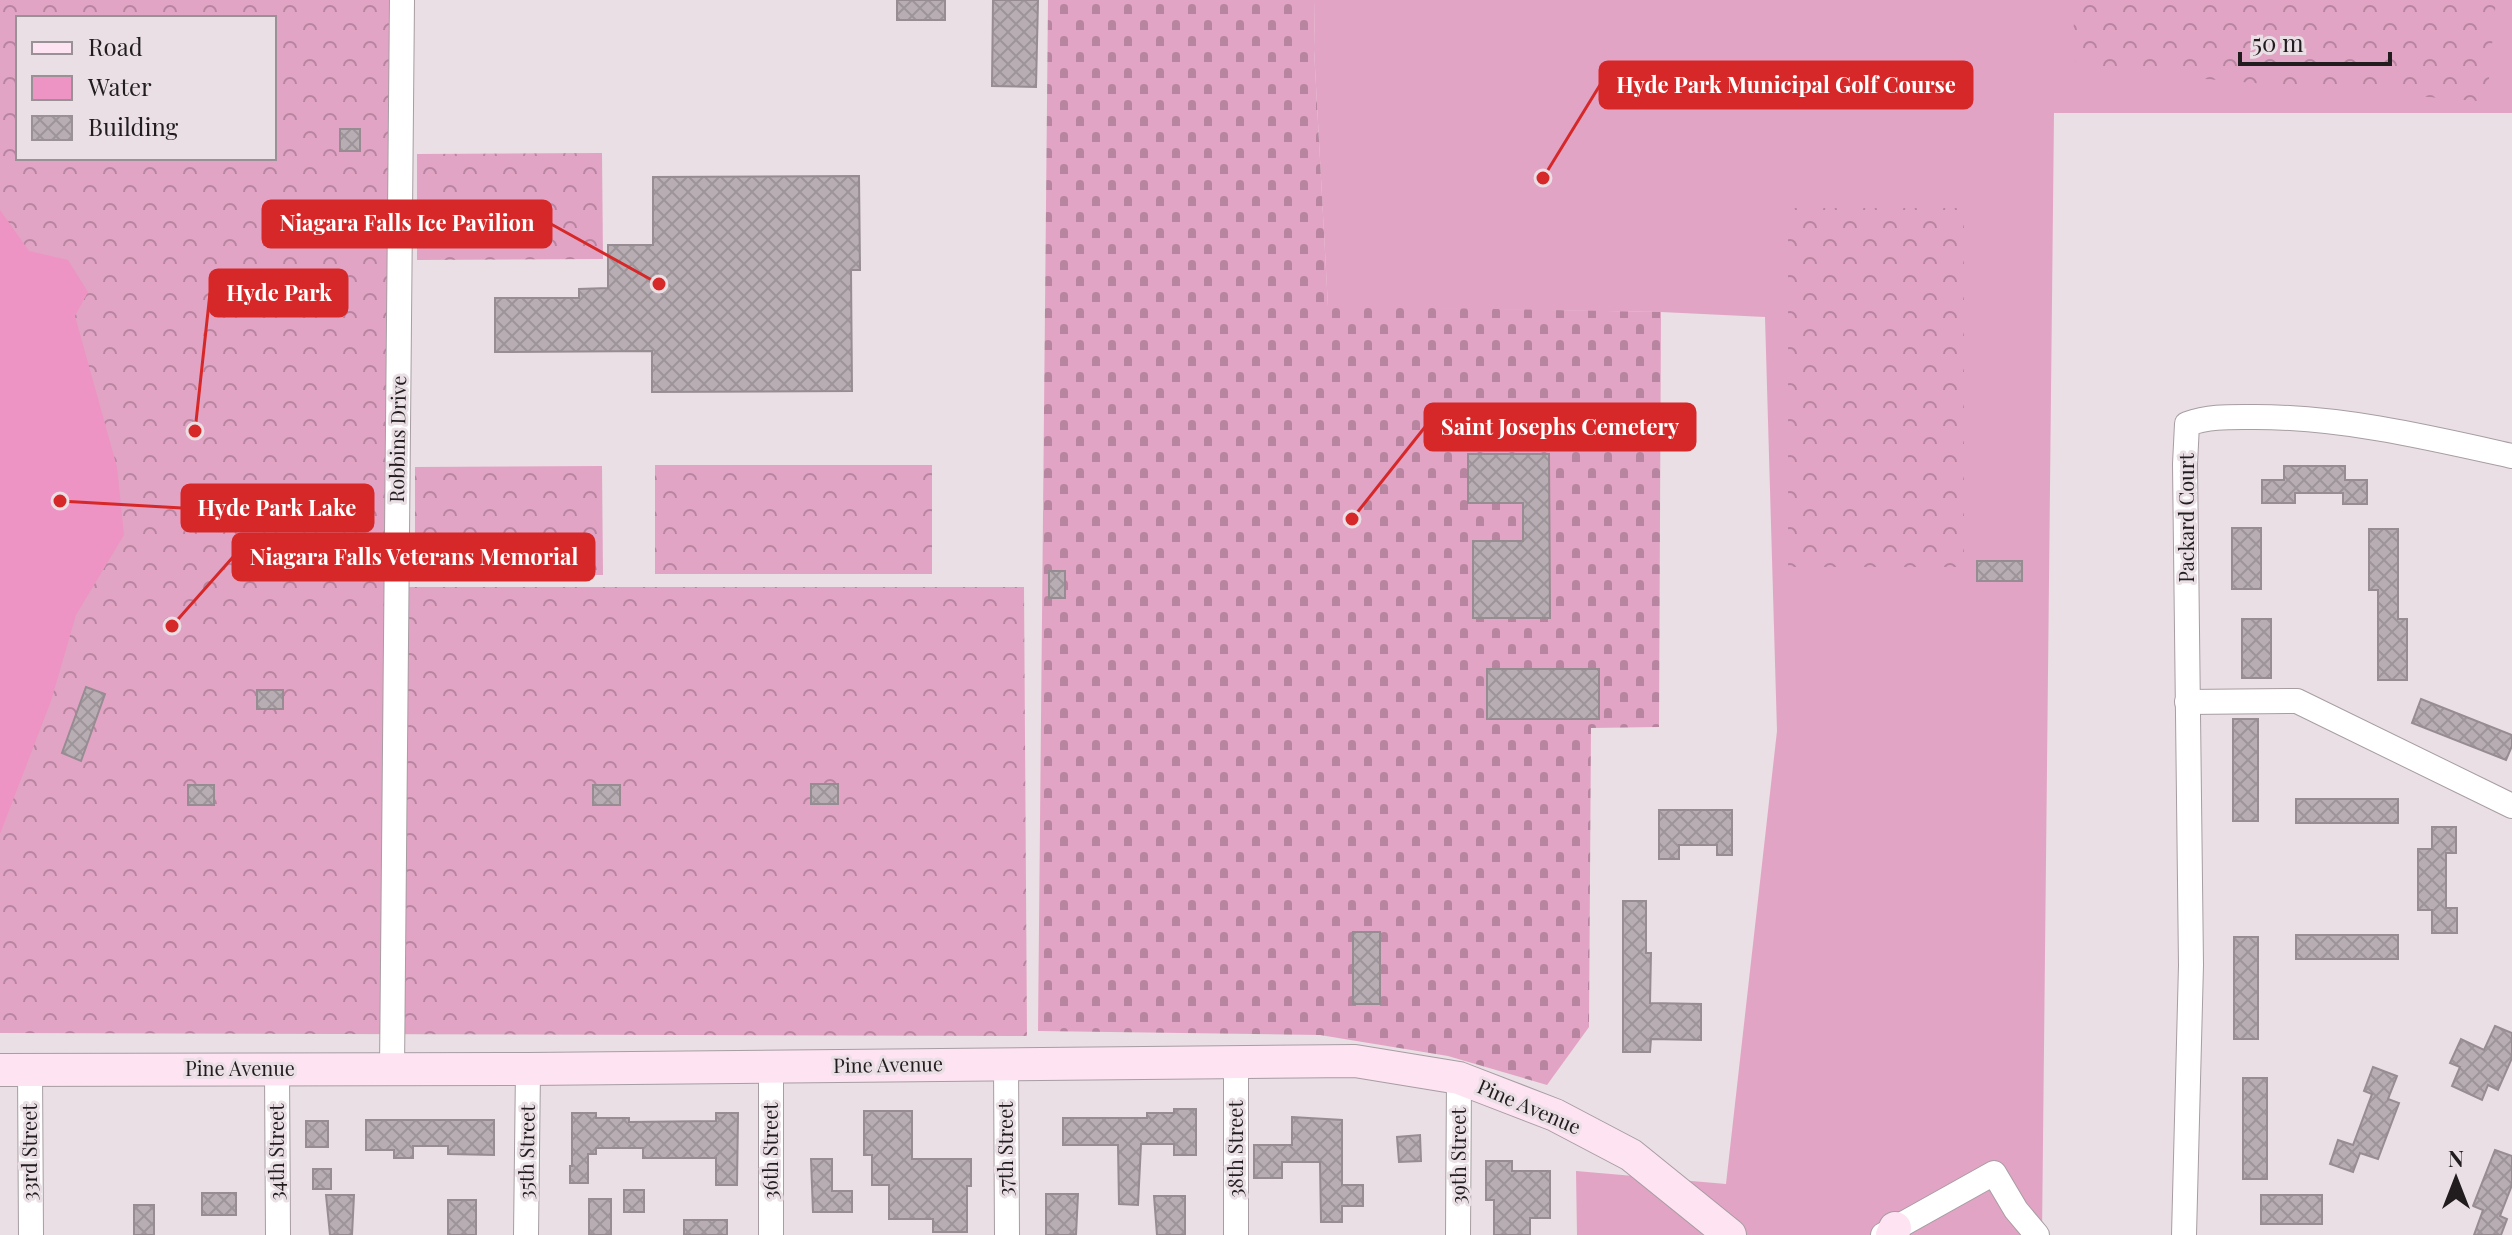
<svg xmlns="http://www.w3.org/2000/svg" width="2512" height="1235" viewBox="0 0 2512 1235" font-family="'Playfair Display',serif">
  <style>
    .grass { fill: #e2a4c4 }
    .forest { fill: url(#forest-crowns); fill-rule: evenodd }
    .cemetery { fill: url(#cemetery-stones) }
    .water { fill: #ed94c4 }
    .building { fill: url(#building-cross-hatch); stroke: #968c91; stroke-width: 2 }
    .lines { fill: none; stroke-linecap: round; stroke-linejoin: round }
    .street-casing { stroke: #a79da2; stroke-width: 26 }
    .secondary-casing { stroke: #a79da2; stroke-width: 34 }
    .street { stroke: #fff; stroke-width: 24 }
    .secondary { stroke: #fee3f2; stroke-width: 32 }
    .labels { text-anchor: middle; stroke-width: 6; stroke-linejoin: round; paint-order: stroke }
    .street-label { font-size: 20px; fill: #211d1f; stroke: #e9dfe4 }
    .leader { fill: none; stroke: #d62828; stroke-width: 3 }
    .callout-dot { fill: #d62828; stroke: #e9dfe4; stroke-width: 3 }
    .callout { fill: #d62828; stroke: #d62828; stroke-width: 3 }
    .callout-label { font-size: 22px; text-anchor: middle; font-weight: bold; fill: #fff }
  </style>
  <defs>
    <pattern id="forest-crowns" width="20" height="18" patternUnits="userSpaceOnUse" patternTransform="scale(2)"><rect width="20" height="18" fill="#e2a4c4"/><path d="M2 6a3 3 0 1 1 6 0M12 15a3 3 0 1 1 6 0" fill="none" stroke="#b7859f"/></pattern>
    <pattern id="cemetery-stones" width="16" height="16" patternUnits="userSpaceOnUse" patternTransform="scale(2)"><rect width="16" height="16" fill="#e2a4c4"/><path d="M2 7V4a2 2 0 0 1 4 0v3zM10 15v-3a2 2 0 0 1 4 0v3z" fill="#b7859f"/></pattern>
    <pattern id="building-cross-hatch" width="8" height="8" patternUnits="userSpaceOnUse" patternTransform="scale(2)"><rect width="8" height="8" fill="#b7adb2"/><path d="M0 0l8 8M0 8l8-8" fill="none" stroke="#9d9499"/></pattern>
  </defs>
  <rect width="100%" height="100%" fill="#e9dfe4"/>
  <path class="grass" d="M1315 0H2512V113H2054L2042 1235H1577L1576 1171 1726 1184 1777 731 1765 317 1661 312 1328 307 1314 49Z"/>
  <g class="forest">
    <path d="M0 0H391L389 587H1024L1027 1036 0 1033ZM18 18H274V158H18Z"/>
    <path d="M2076 0H2496L2488 90 2477 101 2082 69 2071 56Z"/>
    <path d="M602 153 603 259 417 260V154Z"/>
    <rect x="1788" y="208" width="176" height="359"/>
    <rect x="655" y="465" width="277" height="109"/>
    <path d="M602 466 603 575H415V467Z"/>
  </g>
  <path class="cemetery" d="M1048 0H1315L1314 49 1328 306 1661 312 1659 727 1591 728 1589 1027 1547 1085 1448 1056 1320 1035 1038 1031Z"/>
  <path class="water" d="M0 210 29 251 68 260 88 292 75 316 117 467 124 535 76 615 51 701 0 834Z"/>
  <g class="building">
    <rect x="897" y="0" width="48" height="20"/>
    <path d="M993 0H1038L1036 87 992 86Z"/>
    <rect x="340" y="129" width="20" height="22"/>
    <path d="M859 176 860 270H851L852 391 652 392V351L495 352V298H579V289L608 288V245H653V177Z"/>
    <path d="M1468 454H1549L1550 618H1473V541H1523V503H1468Z"/>
    <path d="M2284 466H2345V480H2367V504H2343V493H2295V503H2262V480H2284Z"/>
    <rect x="2232" y="528" width="29" height="61"/>
    <path d="M2369 529H2398V619H2407V680H2378V590H2369Z"/>
    <rect x="1977" y="561" width="45" height="20"/>
    <rect x="1049" y="571" width="16" height="27"/>
    <rect x="2242" y="619" width="29" height="59"/>
    <rect x="1487" y="669" width="112" height="50"/>
    <path d="M86 687 105 694 81 761 62 753Z"/>
    <rect x="257" y="690" width="26" height="19"/>
    <path d="M2421 699 2512 735V746L2506 760 2412 723Z"/>
    <rect x="2233" y="719" width="25" height="102"/>
    <rect x="811" y="784" width="27" height="20"/>
    <rect x="188" y="785" width="26" height="20"/>
    <rect x="593" y="785" width="27" height="20"/>
    <rect x="2296" y="799" width="102" height="24"/>
    <path d="M1659 810H1732V855H1717V845H1679V859H1659Z"/>
    <path d="M2432 827H2456V853H2446V908H2457V933H2432V910H2418V849H2432Z"/>
    <path d="M1623 901H1646V953H1651L1650 1003 1701 1004V1040L1651 1039 1650 1052H1623Z"/>
    <rect x="1353" y="932" width="27" height="72"/>
    <rect x="2296" y="935" width="102" height="24"/>
    <rect x="2234" y="937" width="24" height="102"/>
    <path d="M2495 1026 2512 1033V1058L2498 1090 2488 1085 2482 1100 2452 1086 2460 1067 2450 1063 2461 1039 2484 1050Z"/>
    <path d="M2373 1067 2397 1076 2388 1099 2399 1103 2378 1159 2360 1153 2353 1172 2330 1164 2338 1140 2353 1145 2372 1094 2364 1091Z"/>
    <rect x="2243" y="1078" width="24" height="101"/>
    <path d="M1174 1109H1196V1155H1174V1144H1141L1138 1205 1119 1204 1118 1145H1063V1118H1147V1113H1174Z"/>
    <path d="M864 1111H912V1159H971V1186H967V1232H933V1219H889V1185H872V1155H864Z"/>
    <path d="M572 1113H596V1118H629V1122L716 1121V1113H738L737 1185H716V1158H643V1148H596V1154H588V1183H570V1166H572Z"/>
    <path d="M1292 1117 1342 1120V1185H1363V1206H1342V1222H1321L1320 1162H1282V1178H1254V1145H1292Z"/>
    <path d="M366 1120H494V1155L448 1154V1146H413V1158H394V1150H366Z"/>
    <rect x="306" y="1121" width="22" height="26"/>
    <path d="M1420 1135 1421 1161 1399 1162 1397 1137Z"/>
    <path d="M2495 1150 2512 1156V1185L2500 1216 2507 1219 2501 1235H2474L2483 1210 2473 1206Z"/>
    <path d="M811 1159H832V1191H852V1212H813Z"/>
    <path d="M1486 1161H1512V1171H1550V1218H1530V1235H1494V1200H1486Z"/>
    <rect x="313" y="1169" width="18" height="20"/>
    <rect x="624" y="1190" width="20" height="22"/>
    <rect x="202" y="1193" width="34" height="22"/>
    <path d="M1046 1194H1078L1076 1235H1046Z"/>
    <path d="M326 1195H354L352 1235H330Z"/>
    <rect x="2261" y="1195" width="61" height="29"/>
    <path d="M1154 1196H1185V1235H1157Z"/>
    <rect x="589" y="1199" width="22" height="36"/>
    <rect x="448" y="1200" width="28" height="35"/>
    <rect x="134" y="1205" width="20" height="30"/>
    <rect x="684" y="1220" width="43" height="15"/>
  </g>
  <g class="lines">
    <g class="street-casing">
      <g id="street">
        <path d="M2187 702 2297 701 2512 806"/>
        <path d="M1006 1064 1007 1235"/>
        <path d="M1236 1064V1235"/>
        <path d="M277 1069 278 1235"/>
        <path d="M30 1070 31 1235"/>
        <path d="M392 1070 402 0"/>
        <path d="M526 1235 528 1069"/>
        <path d="M771 1235V1067"/>
        <path d="M1458 1235 1459 1078"/>
        <path d="M1883 1235 1994 1173 2016 1210 2037 1235"/>
        <path d="M2184 1235 2191 965 2185 464 2187 424C2210 416 2230 417 2255 417 2342 417 2427 437 2512 456"/>
      </g>
    </g>
    <g class="secondary-casing">
      <g id="secondary">
        <path d="M0 1070 528 1069 1355 1061 1459 1078 1555 1115 1631 1155 1730 1235"/>
        <path d="M1892 1235 1895 1228"/>
      </g>
    </g>
    <use href="#street" class="street"/>
    <use href="#secondary" class="secondary"/>
  </g>
  <g class="labels">
    <g class="street-label">
      <text transform="translate(398 439) rotate(-89)" y="7">Robbins Drive</text>
      <text transform="translate(2187 518) rotate(-90)" y="7">Packard Court</text>
      <text transform="translate(888 1065) rotate(-1)" y="7">Pine Avenue</text>
      <text x="240" y="1076">Pine Avenue</text>
      <text transform="translate(1529 1107) rotate(23)" y="7">Pine Avenue</text>
      <text transform="translate(1006 1149) rotate(-90)" y="7">37th Street</text>
      <text transform="translate(1236 1149) rotate(-90)" y="7">38th Street</text>
      <text transform="translate(771 1151) rotate(-90)" y="7">36th Street</text>
      <text transform="translate(30 1152) rotate(-90)" y="7">33rd Street</text>
      <text transform="translate(277 1152) rotate(-90)" y="7">34th Street</text>
      <text transform="translate(527 1152) rotate(-89)" y="7">35th Street</text>
      <text transform="translate(1459 1156) rotate(-90)" y="7">39th Street</text>
    </g>
  </g>
  <path class="leader" d="M1543 178L1600 85M659 284L551 224M195 431L210 293M1352 519L1425 427M60 501L182 508M172 626L233 557"/>
  <g class="callout-dot">
    <circle cx="1543" cy="178" r="8"/>
    <circle cx="659" cy="284" r="8"/>
    <circle cx="195" cy="431" r="8"/>
    <circle cx="1352" cy="519" r="8"/>
    <circle cx="60" cy="501" r="8"/>
    <circle cx="172" cy="626" r="8"/>
  </g>
  <g class="callout">
    <rect x="1600" y="62" width="372" height="46" rx="8"/>
    <rect x="263" y="201" width="288" height="46" rx="8"/>
    <rect x="210" y="270" width="137" height="46" rx="8"/>
    <rect x="1425" y="404" width="270" height="46" rx="8"/>
    <rect x="182" y="485" width="191" height="46" rx="8"/>
    <rect x="233" y="534" width="361" height="46" rx="8"/>
  </g>
  <g class="callout-label">
    <text x="1786" y="93">Hyde Park Municipal Golf Course</text>
    <text x="407" y="231">Niagara Falls Ice Pavilion</text>
    <text x="279" y="301">Hyde Park</text>
    <text x="1560" y="435">Saint Josephs Cemetery</text>
    <text x="277" y="516">Hyde Park Lake</text>
    <text x="414" y="565">Niagara Falls Veterans Memorial</text>
  </g>
  <rect x="16" y="16" width="260" height="144" fill="#e9dfe4" stroke="#999195" stroke-width="2"/>
  <rect x="32" y="42" width="40" height="12" fill="#fee3f2" stroke="#999195" stroke-width="2"/>
  <text x="88" y="56" font-size="24" fill="#211d1f">Road</text>
  <rect x="32" y="76" width="40" height="24" fill="#ed94c4" stroke="#999195" stroke-width="2"/>
  <text x="88" y="96" font-size="24" fill="#211d1f">Water</text>
  <rect x="32" y="116" width="40" height="24" fill="url(#building-cross-hatch)" stroke="#999195" stroke-width="2"/>
  <text x="88" y="136" font-size="24" fill="#211d1f">Building</text>
  <g transform="translate(2456 1179)" stroke="#e9dfe4" stroke-width="6" paint-order="stroke">
  <path d="M0-6L14 30L0 20L-14 30Z" fill="#211d1f"/>
  <text y="-12" font-size="22" font-weight="bold" text-anchor="middle" fill="#211d1f">N</text>
  </g>
  <path d="M2240 52v12h150v-12" fill="none" stroke="#211d1f" stroke-width="4"/>
  <text x="2252" y="52" font-size="24" fill="#211d1f" stroke="#e9dfe4" stroke-width="6" paint-order="stroke">50 m</text>
</svg>
